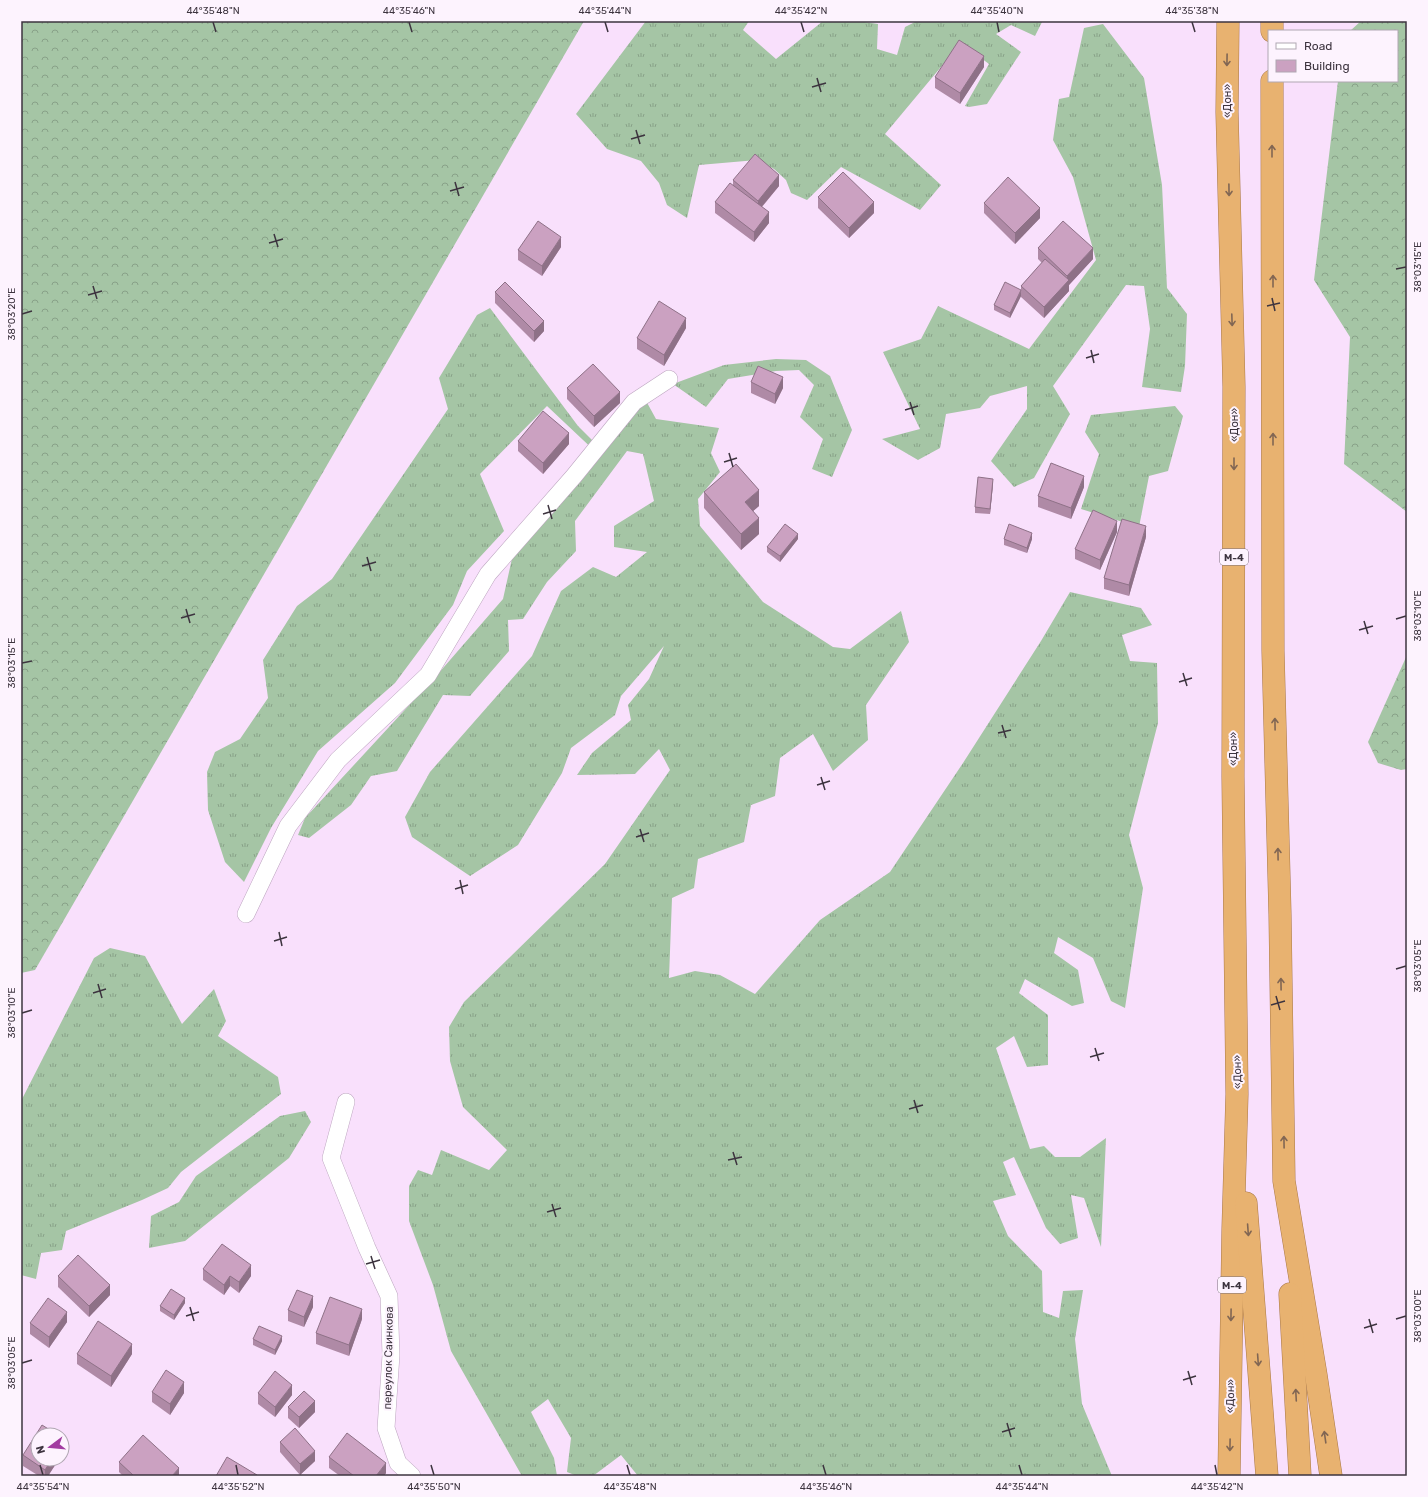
<svg xmlns="http://www.w3.org/2000/svg" width="1428" height="1497" viewBox="0 0 1428 1497" font-family="Rubik,sans-serif">
  <style>
    .grass { fill: url(#grass-tufts) }
    .forest { fill: url(#forest-crowns) }
    .lines { fill: none; stroke-linecap: round; stroke-linejoin: round }
    .minor-casing { stroke: #bca5bf; stroke-width: 18 }
    .trunk-casing { stroke: #a97948; stroke-width: 23 }
    .minor { stroke: #fff; stroke-width: 17 }
    .trunk { stroke: #e8b270; stroke-width: 22 }
    .wall { fill: #af8aa6 }
    .shaded-wall { fill: #8e7187 }
    .building { fill: #cba1c1; stroke: #8e7187 }
    .oneway { stroke: #816653 }
    .ticks { fill: none; stroke: #3d343f; stroke-width: 1.5 }
    .labels { text-anchor: middle; stroke-width: 4; stroke-linejoin: round; paint-order: stroke }
    .shield { fill: #fdf3fe; stroke: #776d78; stroke-width: 1 }
    .shield-label { font-size: 10px; font-weight: bold; fill: #3d343f }
    .street-label { font-size: 11px; fill: #3d343f; stroke: #fdf3fe }
    .neatline { fill: none; stroke: #3d343f; stroke-width: 1.5 }
    .ticks-label { font-size: 10px; text-anchor: middle; fill: #3d343f }
  </style>
  <defs>
    <pattern id="grass-tufts" width="24" height="20" patternUnits="userSpaceOnUse"><rect width="24" height="20" fill="#a5c5a5"/><path d="M3 7l-1-3M5 7V3M7 7l1-3M15 17l-1-3M17 17v-4M19 17l1-3" fill="none" stroke="#88a188"/></pattern>
    <pattern id="forest-crowns" width="20" height="18" patternUnits="userSpaceOnUse"><rect width="20" height="18" fill="#a5c5a5"/><path d="M2 6a3 3 0 1 1 6 0M12 15a3 3 0 1 1 6 0" fill="none" stroke="#88a188"/></pattern>
  </defs>
  <rect width="100%" height="100%" fill="#f9e0fc"/>
  <g class="grass">
    <path d="M646 21H749L743 30 776 59 823 21H858L878 24 877 49 897 55 905 27 917 21 1042 22 1035 36 1011 25 996 34 1021 52 987 104 969 107 965 106 989 64 961 43 885 134 941 185 920 210 841 167 807 200 791 193 786 180 774 169 757 160 699 165 687 218 667 205 659 183 641 161 607 149 576 114Z"/>
    <path d="M1103 24 1144 78 1162 185 1167 288 1187 314 1185 366 1181 392 1142 387 1150 329 1144 286 1126 285 1053 386 1070 414 1034 478 1014 487 991 461 1027 409V386L990 396 980 408 946 414 940 448 918 460 882 439 920 429 883 352 921 339 938 306 1029 349 1096 260 1073 177 1053 140 1059 99 1069 97 1084 28Z"/>
    <path d="M490 308 578 426 603 451 645 399 656 419 719 428 711 453 720 472 698 499 700 526 763 602 833 647 850 649 901 611 909 642 866 705 868 740 833 771 813 734 780 758 775 796 751 805 744 842 698 859 694 888 672 898 669 978 695 971 720 975 755 994 820 920 890 872 963 763 1041 641 1070 592 1141 608 1152 625 1122 635 1130 661 1157 663 1158 723 1129 835 1143 888 1125 1008 1111 1001 1093 958 1058 937 1054 953 1078 970 1084 1003 1072 1006 1025 979 1019 993 1048 1015V1065L1027 1067 1014 1036 996 1048 1030 1149 1044 1146 1055 1157H1080L1106 1138 1101 1247 1084 1198 1071 1195 1078 1238 1060 1244 1046 1228 1014 1157 1003 1162 1016 1195 993 1201 1008 1236 1042 1271 1043 1312 1059 1318 1063 1291 1083 1290 1075 1339 1082 1404 1112 1476H638L621 1455 593 1476H577L567 1472 571 1438 548 1399 531 1412 554 1458 557 1476H522L451 1351 433 1285 409 1221V1186L418 1170 432 1175 441 1150 489 1170 507 1150 463 1107 450 1061 449 1027 464 1002 605 864 670 770 659 749 635 774 577 775 592 753 631 720 628 705 649 679 664 646 621 696 615 715 571 748 562 773 518 845 470 876 412 837 405 817 430 772 532 656 561 591 593 567 616 577 647 552 614 547V526L654 501 643 454 627 451 575 521 576 551 547 582 523 619 508 620 509 651 470 696 443 695 397 771 371 776 351 805 309 838 298 835 305 818 437 675 503 599 513 554 600 456 547 406 480 474 504 531 467 571 453 605 395 683 318 751 271 828 244 882 225 862 208 810 207 772 215 752 240 739 268 698 263 660 297 606 332 579 448 409 439 378 477 315Z"/>
    <path d="M776 359 806 360 830 376 852 430 832 477 812 469 823 439 800 417 814 385 799 370 776 371 728 379 706 407 673 384 724 365Z"/>
    <path d="M1175 406 1183 416 1168 471 1149 476 1139 527 1081 509 1099 454 1085 432 1091 415Z"/>
    <path d="M110 948 145 956 182 1024 214 989 226 1021 218 1036 278 1077 281 1094 181 1172 168 1188 142 1200 66 1231 62 1250 41 1253 36 1279 21 1275V1101L94 958Z"/>
    <path d="M305 1111 311 1122 289 1158 185 1241 149 1248 151 1216 179 1202 196 1176 280 1116Z"/>
  </g>
  <g class="forest">
    <path d="M21 21H584L35 970 21 973Z"/>
    <path d="M1361 21H1407V512L1344 464 1350 337 1314 280 1338 81H1397V31H1350Z"/>
    <path d="M1407 655V769L1401 770 1378 763 1368 742Z"/>
  </g>
  <g class="lines">
    <g class="minor-casing">
      <g id="minor">
        <path d="M246 914 288 826 338 760 428 675 488 574 574 476 634 402 669 379"/>
        <path d="M346 1102 331 1158 367 1248 389 1296 391 1355 386 1428 398 1463 412 1476"/>
      </g>
    </g>
    <g class="trunk-casing">
      <g id="trunk">
        <path d="M1228 21 1227 112 1234 387 1233 777 1237 1094 1233 1229 1229 1476"/>
        <path d="M1272 21V31"/>
        <path d="M1272 81 1273 651 1280 914 1284 1181 1316 1375 1331 1476"/>
        <path d="M1246 1203 1267 1476"/>
        <path d="M1290 1294 1300 1476"/>
      </g>
    </g>
    <use href="#minor" class="minor"/>
    <use href="#trunk" class="trunk"/>
  </g>
  <g class="wall">
    <path d="M984 67 960 104 935 88V77Z"/>
    <path d="M733 180 779 186 762 207 769 223 754 242 715 213V202L733 185Z"/>
    <path d="M818 197 874 213 849 238 818 208Z"/>
    <path d="M984 203 1040 218 1015 244 984 213Z"/>
    <path d="M561 247 542 276 518 260V250Z"/>
    <path d="M1038 248 1093 259 1069 285V291L1044 318 1021 297V296L1010 318 994 310V305L1021 290V286L1042 263 1038 259Z"/>
    <path d="M495 292 544 331 534 342 495 303Z"/>
    <path d="M686 328 664 366 637 349V338Z"/>
    <path d="M751 382 783 388 775 404 751 393Z"/>
    <path d="M567 388 620 403 594 427 567 399Z"/>
    <path d="M518 441 569 444 543 474 518 451Z"/>
    <path d="M993 484 990 514 975 513V507Z"/>
    <path d="M1084 487 1071 519 1038 507V496Z"/>
    <path d="M704 492 759 506 753 511 759 534 741 550 704 508Z"/>
    <path d="M1117 532 1100 570 1075 559V549Z"/>
    <path d="M1146 537 1129 596 1104 589V578Z"/>
    <path d="M798 539 780 562 767 552V547Z"/>
    <path d="M1004 539H1032L1027 553 1004 545Z"/>
    <path d="M203 1269 251 1276 239 1293 230 1286 224 1295 203 1280Z"/>
    <path d="M58 1276 110 1295 89 1317 58 1287Z"/>
    <path d="M185 1303 174 1320 160 1311V1306Z"/>
    <path d="M313 1307 304 1327 288 1321V1310Z"/>
    <path d="M362 1319 349 1356 316 1344V1333Z"/>
    <path d="M67 1322 49 1348 30 1334V1323Z"/>
    <path d="M253 1339 282 1341 275 1355 253 1345Z"/>
    <path d="M77 1354H132L111 1387 77 1364Z"/>
    <path d="M152 1392 184 1393 170 1415 152 1402Z"/>
    <path d="M258 1393 292 1395 275 1417 258 1404Z"/>
    <path d="M288 1407 315 1412 299 1428 288 1418Z"/>
    <path d="M280 1442 315 1461 300 1475 280 1452Z"/>
    <path d="M23 1455 59 1459 48 1476H39L23 1466Z"/>
    <path d="M329 1457 386 1473 384 1476H340L329 1468Z"/>
    <path d="M119 1462 179 1476H123L119 1472Z"/>
  </g>
  <g class="shaded-wall">
    <path d="M984 56V67L960 104V93Z"/>
    <path d="M779 175V186L758 211V201Z"/>
    <path d="M874 202V213L849 238V228Z"/>
    <path d="M1040 208V218L1015 244V233Z"/>
    <path d="M769 212V223L754 242V232Z"/>
    <path d="M561 237V247L542 276V266Z"/>
    <path d="M1093 248V259L1069 285V291L1044 318V307L1067 282V276Z"/>
    <path d="M1021 291V296L1010 318V313Z"/>
    <path d="M686 318V328L664 366V355Z"/>
    <path d="M544 321V331L534 342V331Z"/>
    <path d="M783 377V388L775 404V394Z"/>
    <path d="M620 392V403L594 427V416Z"/>
    <path d="M569 433V444L543 474V463Z"/>
    <path d="M1084 476V487L1071 519V508Z"/>
    <path d="M993 479V484L990 514V509Z"/>
    <path d="M759 490V506L745 518V502Z"/>
    <path d="M759 518V534L741 550V534Z"/>
    <path d="M1117 521V532L1100 570V560Z"/>
    <path d="M1146 526V537L1129 596V585Z"/>
    <path d="M1032 533V539L1027 553V548Z"/>
    <path d="M798 534V539L780 562V556Z"/>
    <path d="M251 1265V1276L239 1293V1282Z"/>
    <path d="M230 1276V1286L224 1295V1285Z"/>
    <path d="M110 1285V1295L89 1317V1306Z"/>
    <path d="M313 1296V1307L304 1327V1317Z"/>
    <path d="M185 1298V1303L174 1320V1315Z"/>
    <path d="M362 1309V1319L349 1356V1345Z"/>
    <path d="M67 1312V1322L49 1348V1337Z"/>
    <path d="M282 1336V1341L275 1355V1350Z"/>
    <path d="M132 1344V1354L111 1387V1376Z"/>
    <path d="M184 1382V1393L170 1415V1404Z"/>
    <path d="M292 1385V1395L275 1417V1407Z"/>
    <path d="M315 1401V1412L299 1428V1417Z"/>
    <path d="M64 1439V1450L62 1454V1443Z"/>
    <path d="M315 1451V1461L300 1475V1464Z"/>
    <path d="M52 1459H59L48 1476H45V1470Z"/>
    <path d="M386 1463V1473L384 1476H376Z"/>
    <path d="M179 1468V1476H172Z"/>
  </g>
  <g class="building">
    <path d="M959 40 984 56 960 93 935 77Z"/>
    <path d="M755 154 779 175 758 201 733 180Z"/>
    <path d="M843 172 874 202 849 228 818 197Z"/>
    <path d="M1008 177 1040 208 1015 233 984 203Z"/>
    <path d="M730 183 769 212 754 232 715 202Z"/>
    <path d="M538 221 561 237 542 266 518 250Z"/>
    <path d="M1063 221 1093 248 1067 276 1038 248Z"/>
    <path d="M1045 259 1069 280 1044 307 1021 286Z"/>
    <path d="M505 282 544 321 534 331 495 292Z"/>
    <path d="M1005 282 1021 290 1010 313 994 305Z"/>
    <path d="M659 301 686 318 664 355 637 338Z"/>
    <path d="M593 364 620 392 594 416 567 388Z"/>
    <path d="M758 366 783 377 775 394 751 382Z"/>
    <path d="M543 411 569 433 543 463 518 441Z"/>
    <path d="M1051 463 1084 476 1071 508 1038 496Z"/>
    <path d="M736 464 759 490 745 502 759 518 741 534 704 492Z"/>
    <path d="M978 477 993 479 990 509 975 507Z"/>
    <path d="M1093 510 1117 521 1100 560 1075 549Z"/>
    <path d="M1122 519 1146 526 1129 585 1104 578Z"/>
    <path d="M785 524 798 534 780 556 767 547Z"/>
    <path d="M1009 524 1032 533 1027 548 1004 539Z"/>
    <path d="M222 1244 251 1265 239 1282 230 1276 224 1285 203 1269Z"/>
    <path d="M78 1255 110 1285 89 1306 58 1276Z"/>
    <path d="M171 1289 185 1298 174 1315 160 1306Z"/>
    <path d="M297 1290 313 1296 304 1317 288 1310Z"/>
    <path d="M330 1297 362 1309 349 1345 316 1333Z"/>
    <path d="M48 1298 67 1312 49 1337 30 1323Z"/>
    <path d="M98 1321 132 1344 111 1376 77 1354Z"/>
    <path d="M259 1326 282 1336 275 1350 253 1339Z"/>
    <path d="M166 1370 184 1382 170 1404 152 1392Z"/>
    <path d="M275 1371 292 1385 275 1407 258 1393Z"/>
    <path d="M304 1391 315 1401 299 1417 288 1407Z"/>
    <path d="M42 1425 58 1435H38V1459H52L45 1470 23 1455Z"/>
    <path d="M295 1428 315 1451 300 1464 280 1442Z"/>
    <path d="M347 1433 386 1463 376 1476H354L329 1457Z"/>
    <path d="M143 1435 179 1468 172 1476H134L119 1462Z"/>
    <path d="M62 1438 64 1439 62 1443Z"/>
    <path d="M227 1457 257 1475 256 1476H216Z"/>
  </g>
  <defs><path id="oneway-shaft" d="M-6 0H5M1.5-3L5.5 0L1.5 3" fill="none" stroke-width="1.6" stroke-linecap="round" stroke-linejoin="round"/></defs>
  <g class="oneway">
    <use href="#oneway-shaft" transform="translate(1227 60) rotate(91)"/>
    <use href="#oneway-shaft" transform="translate(1272 151) rotate(-90)"/>
    <use href="#oneway-shaft" transform="translate(1229 190) rotate(89)"/>
    <use href="#oneway-shaft" transform="translate(1273 281) rotate(-90)"/>
    <use href="#oneway-shaft" transform="translate(1232 320) rotate(88)"/>
    <use href="#oneway-shaft" transform="translate(1273 439) rotate(-90)"/>
    <use href="#oneway-shaft" transform="translate(1234 464) rotate(90)"/>
    <use href="#oneway-shaft" transform="translate(1275 724) rotate(-91)"/>
    <use href="#oneway-shaft" transform="translate(1278 854) rotate(-91)"/>
    <use href="#oneway-shaft" transform="translate(1281 984) rotate(-91)"/>
    <use href="#oneway-shaft" transform="translate(1284 1142) rotate(-91)"/>
    <use href="#oneway-shaft" transform="translate(1248 1230) rotate(86)"/>
    <use href="#oneway-shaft" transform="translate(1231 1315) rotate(91)"/>
    <use href="#oneway-shaft" transform="translate(1258 1360) rotate(86)"/>
    <use href="#oneway-shaft" transform="translate(1296 1395) rotate(-93)"/>
    <use href="#oneway-shaft" transform="translate(1325 1437) rotate(-98)"/>
    <use href="#oneway-shaft" transform="translate(1230 1445) rotate(91)"/>
  </g>
  <path class="ticks" d="M213 22 216 32M409 22 412 32M605 22 608 32M801 22 804 32M997 22 999 32M1192 22 1195 32M817 78 821 92M812 87 826 83M636 130 640 144M631 139 645 135M455 182 459 196M450 191 464 187M274 234 278 247M269 243 283 239M1396 269 1406 267M93 286 97 299M88 295 102 291M1272 298 1275 311M1267 306 1280 303M22 314 32 311M1091 350 1094 363M1086 358 1099 354M910 402 914 415M905 410 918 406M729 453 733 467M724 462 737 458M548 505 552 519M543 514 556 510M367 557 371 571M362 566 376 562M186 609 190 623M181 618 195 614M1396 619 1406 616M1364 621 1368 634M1359 630 1373 626M22 663 32 661M1183 673 1187 686M1179 682 1192 678M1002 725 1006 738M998 733 1011 730M821 777 825 790M817 785 830 781M640 829 644 842M636 837 649 833M460 880 463 894M455 889 468 885M279 932 282 946M274 941 287 937M1396 969 1406 966M98 984 102 998M93 993 106 989M1276 996 1280 1010M1271 1005 1285 1001M22 1013 32 1010M1095 1048 1099 1061M1090 1057 1104 1053M914 1100 918 1113M909 1109 923 1105M733 1152 737 1165M728 1160 742 1157M552 1204 556 1217M547 1212 561 1208M371 1256 375 1269M366 1264 380 1260M190 1307 194 1321M186 1316 199 1312M1369 1319 1373 1333M1396 1319 1406 1316M1364 1328 1377 1324M22 1363 32 1360M1188 1371 1192 1385M1183 1380 1196 1376M1007 1423 1011 1437M1002 1432 1015 1428M40 1465 43 1475M236 1465 238 1475M431 1465 434 1475M627 1465 630 1475M823 1465 826 1475M1019 1465 1022 1475M1215 1465 1217 1475"/>
  <g class="labels">
    <g class="shield">
      <rect x="1220" y="549" width="28" height="16" rx="3"/>
      <rect x="1218" y="1277" width="28" height="16" rx="3"/>
    </g>
    <g class="shield-label">
      <text x="1234" y="561">М-4</text>
      <text x="1232" y="1289">М-4</text>
    </g>
    <g class="street-label">
      <text transform="translate(1227 101) rotate(-90)" y="4">«Дон»</text>
      <text transform="translate(1234 425) rotate(-90)" y="4">«Дон»</text>
      <text transform="translate(1233 749) rotate(-90)" y="4">«Дон»</text>
      <text transform="translate(1237 1072) rotate(-91)" y="4">«Дон»</text>
      <text transform="translate(388 1358) rotate(-89)" y="4">переулок Саинкова</text>
      <text transform="translate(1230 1396) rotate(-89)" y="4">«Дон»</text>
    </g>
  </g>
  <rect width="1428" height="1497" fill="none" stroke="#fdf3fe" stroke-width="44"/>
  <rect x="1268" y="30" width="130" height="52" fill="#fdf3fe" stroke="#b0a7b2"/>
  <rect x="1276" y="43" width="20" height="6" fill="#ffffff" stroke="#b0a7b2"/>
  <text x="1304" y="50" font-size="12" fill="#3d343f">Road</text>
  <rect x="1276" y="60" width="20" height="12" fill="#cba1c1" stroke="#b0a7b2"/>
  <text x="1304" y="70" font-size="12" fill="#3d343f">Building</text>
  <g transform="translate(50 1447) rotate(254)"><circle r="19" fill="#fdf3fe" stroke="#b0a7b2"/>
  <path d="M0-3L7 15L0 10L-7 15Z" fill="#a23ca1"/>
  <text y="-6" font-size="11" font-weight="bold" text-anchor="middle" fill="#3d343f">N</text>
  </g>
  <rect x="22" y="22" width="1384" height="1453" class="neatline"/>
  <g class="ticks-label">
    <text x="213" y="14">44°35'48"N</text>
    <text x="409" y="14">44°35'46"N</text>
    <text x="605" y="14">44°35'44"N</text>
    <text x="801" y="14">44°35'42"N</text>
    <text x="997" y="14">44°35'40"N</text>
    <text x="1192" y="14">44°35'38"N</text>
    <text transform="translate(1417 267) rotate(-90)" y="4">38°03'15"E</text>
    <text transform="translate(11 314) rotate(-90)" y="4">38°03'20"E</text>
    <text transform="translate(1417 616) rotate(-90)" y="4">38°03'10"E</text>
    <text transform="translate(11 663) rotate(-90)" y="4">38°03'15"E</text>
    <text transform="translate(1417 966) rotate(-90)" y="4">38°03'05"E</text>
    <text transform="translate(11 1013) rotate(-90)" y="4">38°03'10"E</text>
    <text transform="translate(1417 1316) rotate(-90)" y="4">38°03'00"E</text>
    <text transform="translate(11 1363) rotate(-90)" y="4">38°03'05"E</text>
    <text x="43" y="1490">44°35'54"N</text>
    <text x="238" y="1490">44°35'52"N</text>
    <text x="434" y="1490">44°35'50"N</text>
    <text x="630" y="1490">44°35'48"N</text>
    <text x="826" y="1490">44°35'46"N</text>
    <text x="1022" y="1490">44°35'44"N</text>
    <text x="1217" y="1490">44°35'42"N</text>
  </g>
</svg>
